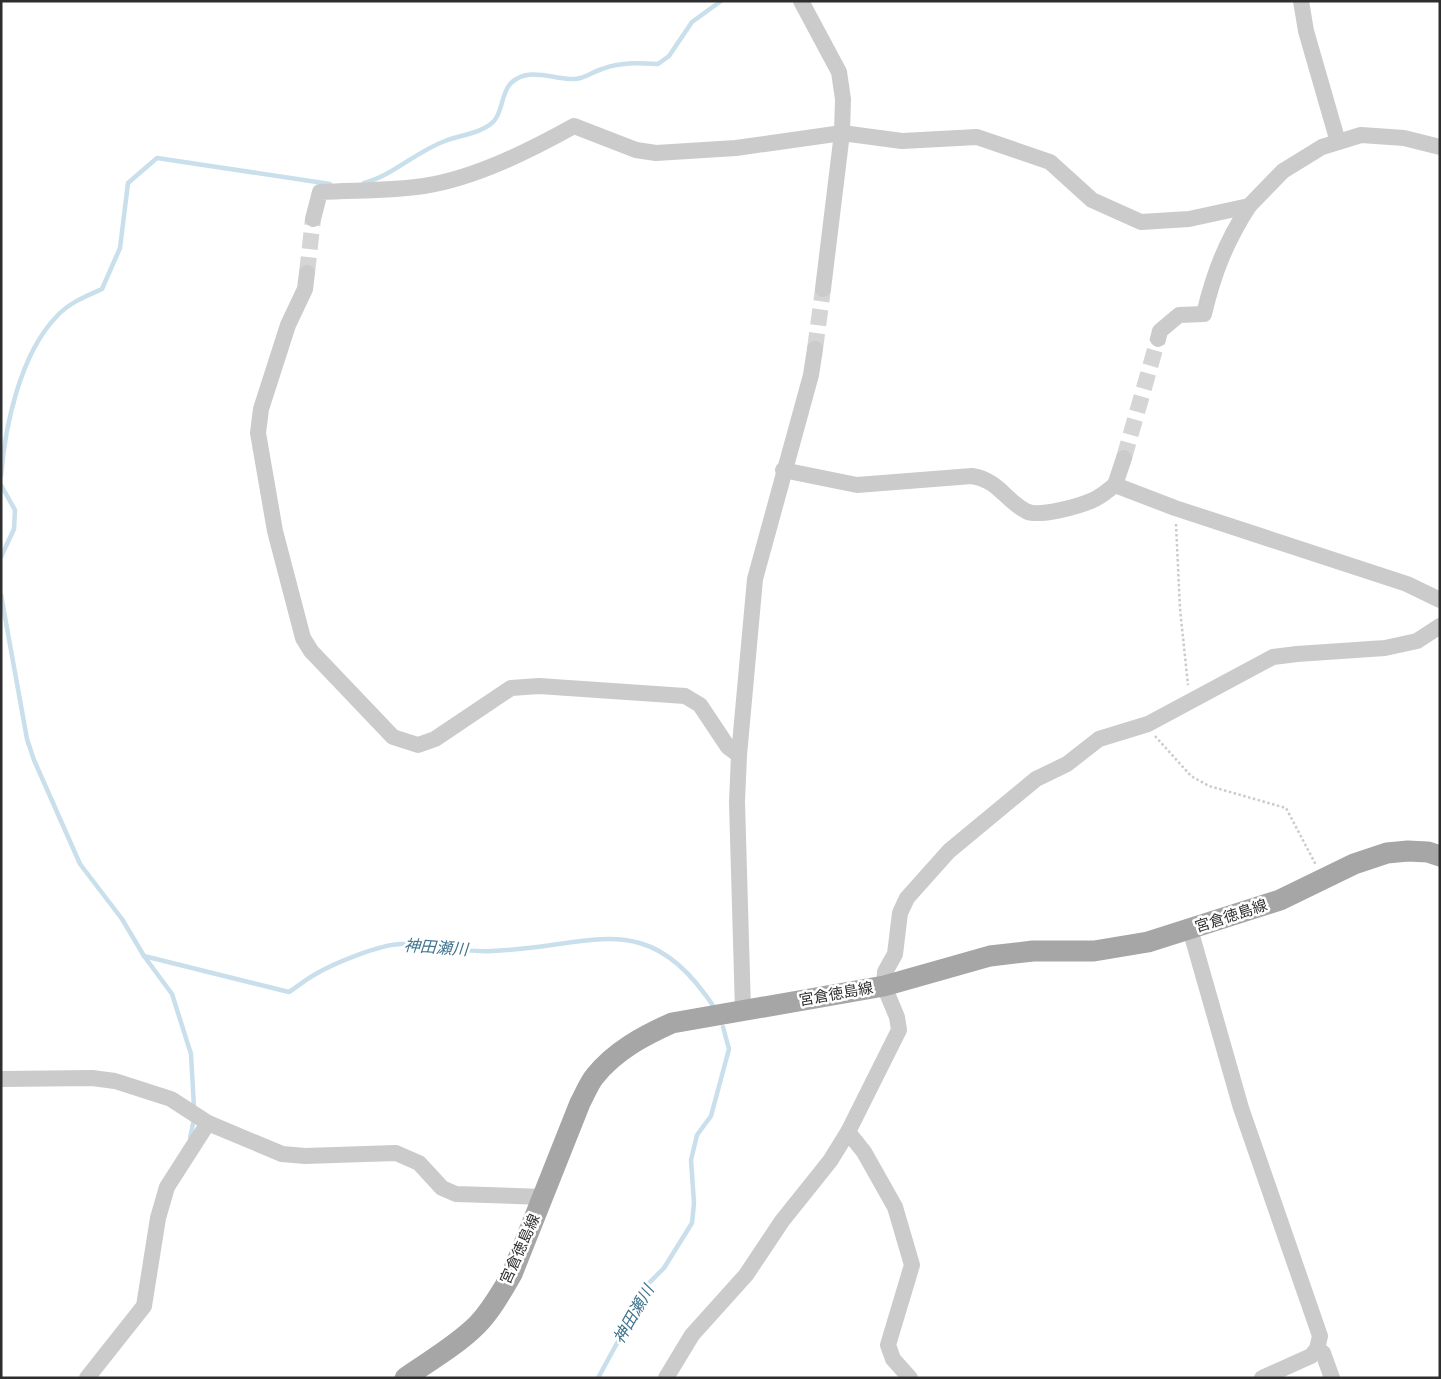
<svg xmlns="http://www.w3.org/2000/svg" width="1441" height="1379" viewBox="0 0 1441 1379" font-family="'Alegreya Sans','Noto Sans JP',sans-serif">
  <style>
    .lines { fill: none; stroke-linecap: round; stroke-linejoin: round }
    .stream { stroke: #c9dfeb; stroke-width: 4.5 }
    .minor-tunnel { stroke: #d5d5d5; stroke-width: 16; stroke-dasharray: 16 8; stroke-linecap: butt }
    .path { stroke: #cbcbcb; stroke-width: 2.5; stroke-dasharray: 2.5 2.5; stroke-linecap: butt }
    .minor { stroke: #cbcbcb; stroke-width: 16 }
    .major { stroke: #a6a6a6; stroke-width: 21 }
    .labels { text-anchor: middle; stroke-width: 5; stroke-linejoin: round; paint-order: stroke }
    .street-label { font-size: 15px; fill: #2e2e2e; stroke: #fff }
    .water-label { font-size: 16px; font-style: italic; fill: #3e738e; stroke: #fff }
  </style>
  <rect width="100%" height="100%" fill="#fff"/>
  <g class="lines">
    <g class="stream">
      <path d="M364 183C394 175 415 152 445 141 460 135 483 133 494 121 503 111 501 93 511 83 528 67 550 78 570 79 583 80 590 73 602 69 621 62 638 63 658 64L669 56 692 22 721 1"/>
      <path d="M1 476C5 426 20 354 57 316 69 303 86 296 102 289L120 248 128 183 157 158 330 184"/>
      <path d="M1 485 15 510 14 529 1 557"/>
      <path d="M1 595 27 739 34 760 80 864 122 919 144 956 172 994 191 1054 194 1108"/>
      <path d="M144 956 289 992C297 987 305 980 314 975 332 964 380 944 402 944 432 944 462 953 492 951 595 947 647 904 716 1010"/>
      <path d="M190 1138 194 1119"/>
      <path d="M598 1378 634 1312 643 1289 664 1268 692 1223 694 1203 691 1160 697 1135 711 1116 729 1049 723 1027"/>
    </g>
    <g class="minor-tunnel">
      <path d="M307 273 313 219"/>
      <path d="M815 349 823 289"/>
      <path d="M1124 458 1158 339"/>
    </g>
    <g class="path">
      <path d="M1176 524 1180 609 1188 685"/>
      <path d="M1155 736 1191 776 1209 786 1286 808 1316 865"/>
    </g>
    <g class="minor">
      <path d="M801 1 839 72 843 99 842 133 823 289"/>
      <path d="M1301 1 1306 31 1338 142"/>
      <path d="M313 219 320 192C355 190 391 191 424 186 475 178 529 151 574 126L636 150 656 153 736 148 842 133 902 141 977 137 1050 162 1092 200 1141 222 1189 219 1249 206 1283 171 1322 147 1361 135 1404 138 1440 147"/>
      <path d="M307 273 305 289 288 325 261 409 258 433 275 531 303 638 311 651 393 737 418 745 435 739 511 688 539 686 685 696 700 705 728 747 739 755"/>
      <path d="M1158 339 1160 331 1179 315 1204 314C1214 272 1226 242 1249 206"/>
      <path d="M783 470 857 485 972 476C998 480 1005 500 1026 511 1038 518 1080 506 1093 500 1101 497 1108 490 1115 485L1175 508 1407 584 1440 600"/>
      <path d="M1115 485 1124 458"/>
      <path d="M1190 929 1241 1108 1320 1336 1317 1349 1311 1356 1262 1378"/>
      <path d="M743 1011 737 802 739 755 755 579 811 375 815 349"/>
      <path d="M1 1079 92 1078 115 1081 171 1099 208 1123 282 1154 305 1156 396 1153 419 1163 442 1188 456 1194 543 1197"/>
      <path d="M848 1132 864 1152 895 1207 912 1265 888 1345 893 1359 910 1378"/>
      <path d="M1317 1349 1323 1353 1332 1378"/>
      <path d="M87 1378 144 1306 158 1218 167 1187 208 1123"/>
      <path d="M666 1378 692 1335 746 1275 782 1221 830 1161 848 1132 899 1030 897 1017 884 986 885 972 895 954 900 913 907 898 949 851 1036 779 1067 764 1099 739 1148 724 1273 657 1297 654 1385 648 1417 641 1440 626"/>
    </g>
    <path class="major" d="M405 1378C429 1361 456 1346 477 1325 491 1311 502 1291 512 1274L580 1103C585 1094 589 1083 595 1076 615 1051 643 1036 672 1023L884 986 990 956 1033 951H1094L1148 942 1280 900 1354 864 1387 853 1408 851 1428 852 1440 856"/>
  </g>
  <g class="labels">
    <g class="street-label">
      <text transform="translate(1231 916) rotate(-18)" y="5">宮倉徳島線</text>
      <text transform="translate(836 994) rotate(-10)" y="5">宮倉徳島線</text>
      <text transform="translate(520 1249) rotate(-66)" y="5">宮倉徳島線</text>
    </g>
    <g class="water-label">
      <text transform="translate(436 947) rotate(4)" y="6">神田瀬川</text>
      <text transform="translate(633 1314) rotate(-60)" y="6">神田瀬川</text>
    </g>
  </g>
  <rect width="1441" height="1379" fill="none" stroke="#2e2e2e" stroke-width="5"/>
</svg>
